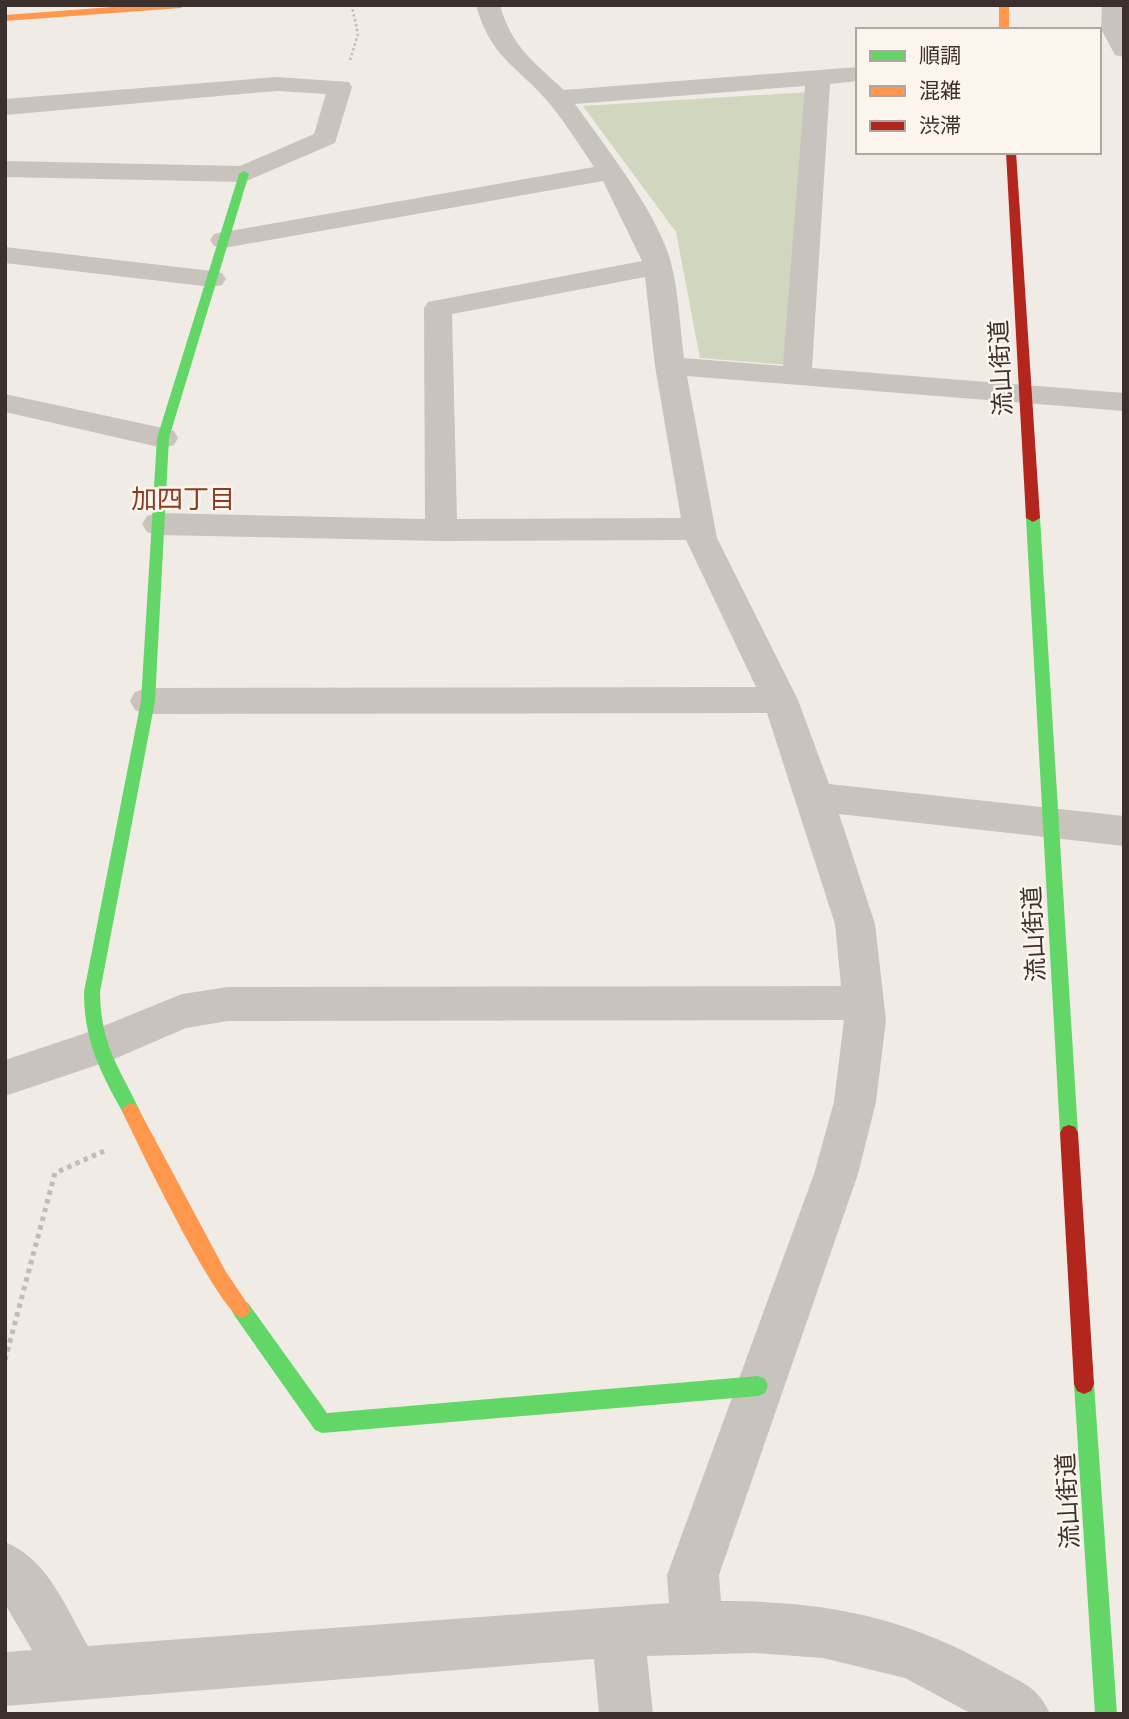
<svg xmlns="http://www.w3.org/2000/svg" width="1129" height="1719" viewBox="0 0 1129 1719" font-family="'Nunito Sans','Noto Sans JP',sans-serif">
  <style>
    .green { fill: #d1d6bf }
    .lines { fill: none; stroke-linecap: round; stroke-linejoin: round }
    .path-far1 { stroke: #c2bbb6; stroke-width: 2.5; stroke-dasharray: 2.5 2.5; stroke-linecap: butt }
    .path { stroke: #c2bbb6; stroke-width: 5; stroke-dasharray: 4.5 4.5; stroke-linecap: butt }
    .street { fill: #c9c3be; fill-rule: evenodd }
    .fast { fill: #63d668; fill-rule: evenodd }
    .slow { fill: #ff974d; fill-rule: evenodd }
    .jam { fill: #b3261e; fill-rule: evenodd }
    .labels { text-anchor: middle; stroke-width: 5; stroke-linejoin: round; paint-order: stroke }
    .street-label { font-size: 24px; fill: #3b302b; stroke: #fbf5ee }
    .neighbourhood-label { font-size: 26px; fill: #8c3b22; stroke: #fbf5ee }
  </style>
  <rect width="100%" height="100%" fill="#f0ebe5"/>
  <path class="green" d="M809 92 789 365 700 358 676 232 583 106Z"/>
  <g class="lines">
    <path class="path-far1" d="M350 60 358 34 352 7"/>
    <path class="path" d="M5 1360 55 1173 104 1151"/>
    <g class="street">
      <path d="M476 5H500C511 46 534 62 564 90L858 67V81L830 84 812 368 1124 393V411L687 376 717 538 798 700 829 784 1124 816V846L839 814 875 924 886 1020 876 1102 858 1174 719 1575 721 1601C824 1601 904 1616 994 1667 1020 1682 1038 1686 1050 1714H972L905 1678 823 1658 755 1653 647 1656 653 1714H599L594 1659 5 1706V1652L32 1650 5 1604V1542C48 1559 66 1608 88 1646L669 1603 667 1575 814 1174 834 1102 844 1020 228 1021 186 1028 112 1060 5 1096V1060L86 1033 182 994 228 987 841 986 835 924 767 713 148 714 135 710 130 701 135 692 148 688 756 687 686 540 441 541 158 535 147 532 142 524 147 516 158 513 425 519 424 308 428 302 642 261 603 181 224 248 214 246 210 240 214 234 224 232 594 167C580 146 566 124 550 104 518 66 491 59 476 5ZM805 86 783 366 684 358C680 328 679 296 672 267 661 217 605 146 575 104ZM645 277 655 366 681 518 457 519 452 314Z"/>
      <path d="M1102 5H1124V57L1115 55 1101 29Z"/>
      <path d="M277 77 349 82 352 87 335 143 244 182 5 177V161L240 166 314 134 326 94 277 91 5 115V99Z"/>
      <path d="M5 247 212 271 222 273 226 279 222 285 212 287 5 263Z"/>
      <path d="M5 394 163 428 174 431 178 438 174 445 163 448 5 412Z"/>
    </g>
    <g class="fast">
      <path d="M244 171 249 174 169 438 155 701 100 992C101 1046 118 1065 140 1111L137 1116 131 1119 125 1116C101 1074 84 1042 84 992L141 701 157 438 239 174Z"/>
      <path d="M1033 514 1040 518 1078 1133 1075 1139 1069 1141 1063 1139 1060 1133 1026 518Z"/>
      <path d="M241 1300 248 1303 327 1413 758 1376 765 1379 768 1386 765 1393 758 1396 322 1433 315 1430 234 1315 231 1309 234 1303Z"/>
      <path d="M1084 1374 1091 1377 1094 1384 1117 1714H1095L1074 1384 1077 1377Z"/>
    </g>
    <g class="slow">
      <path d="M139 5H186L181 8 5 21V15Z"/>
      <rect x="999" y="5" width="10" height="25"/>
      <path d="M131 1103 137 1106 226 1272 251 1309 248 1315 241 1318C217 1309 138 1144 122 1111L125 1106Z"/>
    </g>
    <g class="jam">
      <path d="M1006 152H1016L1040 518 1033 522 1026 518Z"/>
      <path d="M1069 1125 1075 1127 1078 1133 1094 1384 1091 1391 1084 1394 1077 1391 1074 1384 1060 1133 1063 1127Z"/>
    </g>
  </g>
  <g class="labels">
    <g class="street-label">
      <text transform="translate(1001 368) rotate(-93)" y="8">流山街道</text>
      <text transform="translate(1034 934) rotate(-93)" y="8">流山街道</text>
      <text transform="translate(1068 1501) rotate(-93)" y="8">流山街道</text>
    </g>
    <g class="neighbourhood-label">
      <text x="183" y="508">加四丁目</text>
    </g>
  </g>
  <rect width="1129" height="1719" fill="none" stroke="#3b302b" stroke-width="14"/>
  <rect x="856" y="28" width="245" height="126" fill="#fbf5ee" stroke="#aea6a0" stroke-width="2"/>
  <rect x="870" y="51" width="35" height="10" fill="#63d668" stroke="#aea6a0" stroke-width="2"/>
  <text x="919" y="63" font-size="21" fill="#3b302b">順調</text>
  <rect x="870" y="86" width="35" height="10" fill="#ff974d" stroke="#aea6a0" stroke-width="2"/>
  <text x="919" y="98" font-size="21" fill="#3b302b">混雑</text>
  <rect x="870" y="121" width="35" height="10" fill="#b3261e" stroke="#aea6a0" stroke-width="2"/>
  <text x="919" y="133" font-size="21" fill="#3b302b">渋滞</text>
</svg>
